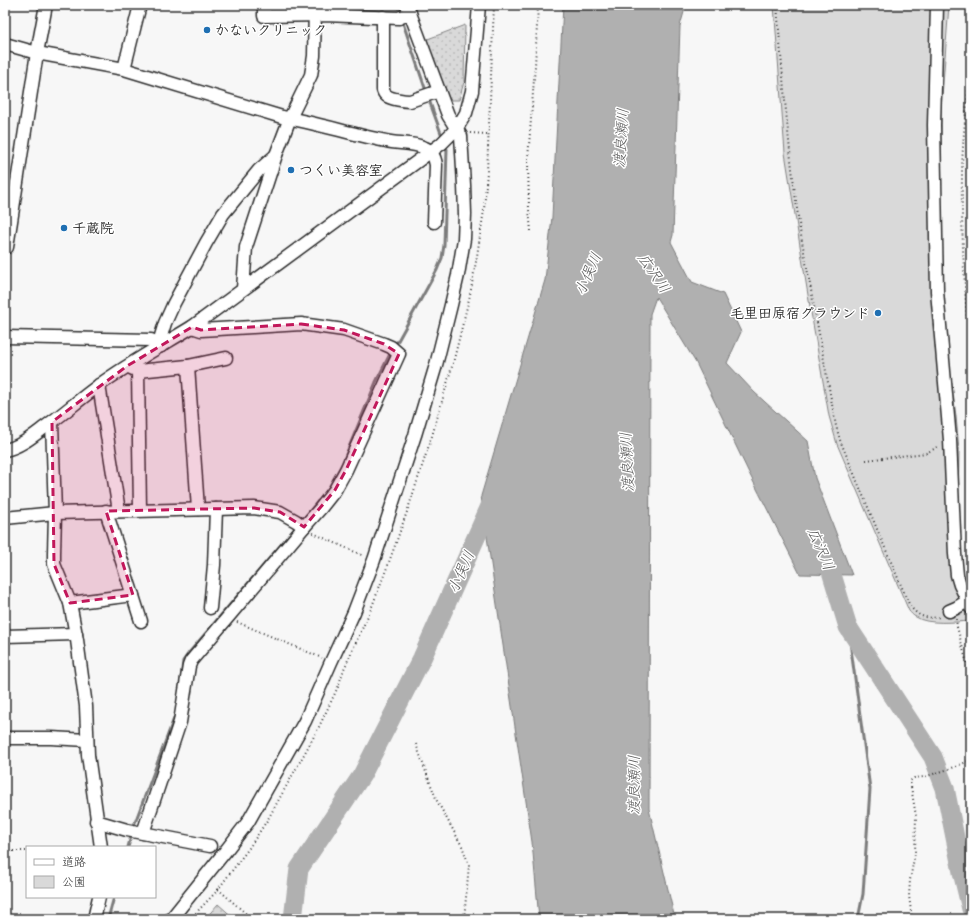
<svg xmlns="http://www.w3.org/2000/svg" width="976" height="924" viewBox="0 0 976 924" font-family="Mali,'Klee One',sans-serif">
  <style>
    .green { fill: url(#green-dots); stroke: #828282 }
    .pitch { fill: #d9d9d9; stroke: #828282 }
    .water { fill: #b0b0b0; stroke: #7b7b7b }
    .lines { fill: none; stroke-linecap: round; stroke-linejoin: round }
    .stream { stroke: #7b7b7b; stroke-width: 3 }
    .river { stroke: #b0b0b0; stroke-width: 19 }
    .minor-casing { stroke: #2b2b2b; stroke-width: 15 }
    .path { stroke: #2b2b2b; stroke-width: 2; stroke-dasharray: 1 3; stroke-linecap: butt }
    .minor { stroke: #fff; stroke-width: 12 }
    .marked { fill: #c2185b; fill-opacity: 0.2; stroke: #c2185b; stroke-width: 3; stroke-dasharray: 8 5; stroke-linejoin: round }
    .poi-dot { fill: #1f6fb2; stroke: #fff; stroke-width: 1.5 }
    .labels { text-anchor: middle; stroke-width: 3; stroke-linejoin: round; paint-order: stroke }
    .poi-label { font-size: 14px; font-weight: bold; fill: #2b2b2b; stroke: #fff; text-anchor: start }
    .water-label { font-size: 15px; font-style: italic; fill: #5a5a5a; stroke: #fff }
  </style>
  <defs>
    <pattern id="green-dots" width="8" height="8" patternUnits="userSpaceOnUse"><rect width="8" height="8" fill="#d9d9d9"/><path d="M2 2h.1M6 6h.1" fill="none" stroke="#bababa" stroke-width="1.8" stroke-linecap="round"/></pattern>
  </defs>
  <rect width="100%" height="100%" fill="#f7f7f7"/>
  <filter id="ink" filterUnits="userSpaceOnUse"><feTurbulence type="fractalNoise" baseFrequency=".025" numOctaves="2"/><feDisplacementMap in="SourceGraphic" scale="8" xChannelSelector="R" yChannelSelector="G"/><feConvolveMatrix kernelMatrix="1 2 1 2 8 2 1 2 1" color-interpolation-filters="sRGB"/></filter>
  <g filter="url(#ink)">
    <g class="green">
      <path d="M465 25 464 82 459 100H451L445 96 425 40Z"/>
      <path d="M218 904 235 919H205Z"/>
    </g>
    <path class="pitch" d="M774 5H949L941 110V253L945 331 956 416 959 450 958 506 959 553 964 580 971 593V620L970 621C956 622 927 625 916 617 913 616 911 613 909 611L837 444 829 416 808 295 785 153Z"/>
    <path class="water" d="M563 5H686L680 26 673 235 671 242 692 282 723 294 741 332 727 363 754 392 808 441 815 478 852 575 800 574 750 475 696 363 656 297 650 314 649 809 675 919H539L532 842 481 496 545 280 552 217Z"/>
    <g class="lines">
      <g class="stream">
        <path d="M397 5 398 8"/>
        <path d="M403 23 426 91"/>
        <path d="M429 100 442 136"/>
        <path d="M395 346 437 270 442 258 444 245 447 149"/>
        <path d="M326 493 342 464 376 382 390 354"/>
        <path d="M305 517 318 501"/>
        <path d="M848 627 870 789 863 894 858 919"/>
        <path d="M180 688 183 661 188 654 296 527"/>
        <path d="M133 828 176 713"/>
        <path d="M128 847 132 833"/>
        <path d="M108 919 114 897"/>
      </g>
      <g class="river">
        <path d="M824 551 826 555 848 627 933 757 945 788 962 872 971 909"/>
        <path d="M293 919 299 869 362 775 422 658 495 495"/>
      </g>
      <g class="minor-casing">
        <g id="minor">
          <path d="M264 5V16L325 15 399 18 410 13"/>
          <path d="M937 5 934 125 937 291 950 440 955 554 957 575 960 585 971 608"/>
          <path d="M383 17V90C384 93 384 94 387 96 391 99 405 101 410 101L439 91"/>
          <path d="M5 44 37 53 124 69 282 117C317 123 351 134 386 141 398 144 413 142 425 148 432 151 435 158 436 165L434 222"/>
          <path d="M124 69 139 9 141 5"/>
          <path d="M5 247H7L37 53 46 5"/>
          <path d="M243 289 246 247 276 155 290 118 311 75 314 56 315 5"/>
          <path d="M5 337 151 340 161 346"/>
          <path d="M161 346V336L165 323 174 303 206 243 223 214 259 170 276 155"/>
          <path d="M188 366 198 509"/>
          <path d="M131 368 138 371 188 366 226 358"/>
          <path d="M138 371 140 510"/>
          <path d="M99 385 119 511"/>
          <path d="M52 422 55 513 54 553V564L70 603 77 640 86 706 88 755 101 847"/>
          <path d="M5 450C20 447 33 436 45 427 63 414 80 399 98 386 128 364 161 346 192 327L441 144 457 128 466 113 472 91 479 5"/>
          <path d="M106 511 141 621"/>
          <path d="M5 518 55 513 254 508 280 512 296 521 304 527"/>
          <path d="M70 603 133 595"/>
          <path d="M210 608 214 565 216 509"/>
          <path d="M949 611 956 608 967 601"/>
          <path d="M5 636 76 634"/>
          <path d="M5 738H51L87 740"/>
          <path d="M96 821 127 830 210 846"/>
          <path d="M143 833 180 722 189 666 191 661 304 527 320 509 335 490 346 470 399 354 391 347 384 344 344 330 301 324 201 330 192 327"/>
          <path d="M94 919 99 897"/>
          <path d="M171 919 224 853 248 822 305 721 331 662 354 612 374 560 415 435 436 365 451 305 458 275 464 239 465 214 464 185 461 136 448 115 407 5"/>
        </g>
      </g>
      <g class="path">
        <path d="M777 5C783 80 789 155 800 230L836 426 840 440 877 529 909 604C917 617 926 619 940 617"/>
        <path d="M971 67C967 103 962 140 962 177 961 242 966 307 971 372"/>
        <path d="M470 133 489 134"/>
        <path d="M531 231 529 210 528 159 535 66 538 5"/>
        <path d="M866 460 926 453 936 448 938 445"/>
        <path d="M313 533 364 556"/>
        <path d="M956 619 957 627 971 678"/>
        <path d="M237 622 322 658"/>
        <path d="M416 744 426 772 437 801 462 846 469 865 464 919"/>
        <path d="M5 851H27"/>
        <path d="M218 889 252 919"/>
        <path d="M190 919 216 892 249 848 268 819 287 785 317 731 338 687 344 669 371 609 388 565 408 509 432 436 453 363 470 295 477 256 484 210 487 172 494 5"/>
        <path d="M912 919 909 896 910 880 915 853 916 816 910 781 914 778 924 777 952 768 971 760"/>
      </g>
      <use href="#minor" class="minor"/>
    </g>
  </g>
  <path class="marked" d="M301 324 344 330 384 344 399 354 346 470 335 490 304 527 280 512 254 508 106 511 133 595 70 603 54 564 52 422 127 366 192 327 201 330Z"/>
  <g class="poi-dot">
    <circle cx="207" cy="30" r="4"/>
    <circle cx="291" cy="170" r="4"/>
    <circle cx="64" cy="228" r="4"/>
    <circle cx="878" cy="313" r="4"/>
  </g>
  <g class="labels">
    <g class="poi-label">
      <text x="215" y="35">かないクリニック</text>
      <text x="299" y="175">つくい美容室</text>
      <text x="72" y="233">千蔵院</text>
      <text x="870" y="318" text-anchor="end">毛里田原宿グラウンド</text>
    </g>
    <g class="water-label">
      <text transform="translate(621 138) rotate(-86)" y="5">渡良瀬川</text>
      <text transform="translate(654 273) rotate(56)" y="5">広沢川</text>
      <text transform="translate(588 274) rotate(-66)" y="5">小俣川</text>
      <text transform="translate(627 462) rotate(-93)" y="5">渡良瀬川</text>
      <text transform="translate(821 549) rotate(67)" y="5">広沢川</text>
      <text transform="translate(461 572) rotate(-66)" y="5">小俣川</text>
      <text transform="translate(634 785) rotate(-90)" y="5">渡良瀬川</text>
    </g>
  </g>
  <rect width="976" height="924" fill="none" stroke="#fff" stroke-width="20"/>
  <rect x="10" y="10" width="956" height="904" fill="none" stroke="#2b2b2b" stroke-width="1.5" filter="url(#ink)"/>
  <rect x="26" y="846" width="130" height="52" fill="#ffffff" stroke="#aaaaaa"/>
  <rect x="34" y="859" width="20" height="6" fill="#ffffff" stroke="#aaaaaa"/>
  <text x="62" y="866" font-size="12" fill="#2b2b2b">道路</text>
  <rect x="34" y="876" width="20" height="12" fill="#d9d9d9" stroke="#aaaaaa"/>
  <text x="62" y="886" font-size="12" fill="#2b2b2b">公園</text>
</svg>
